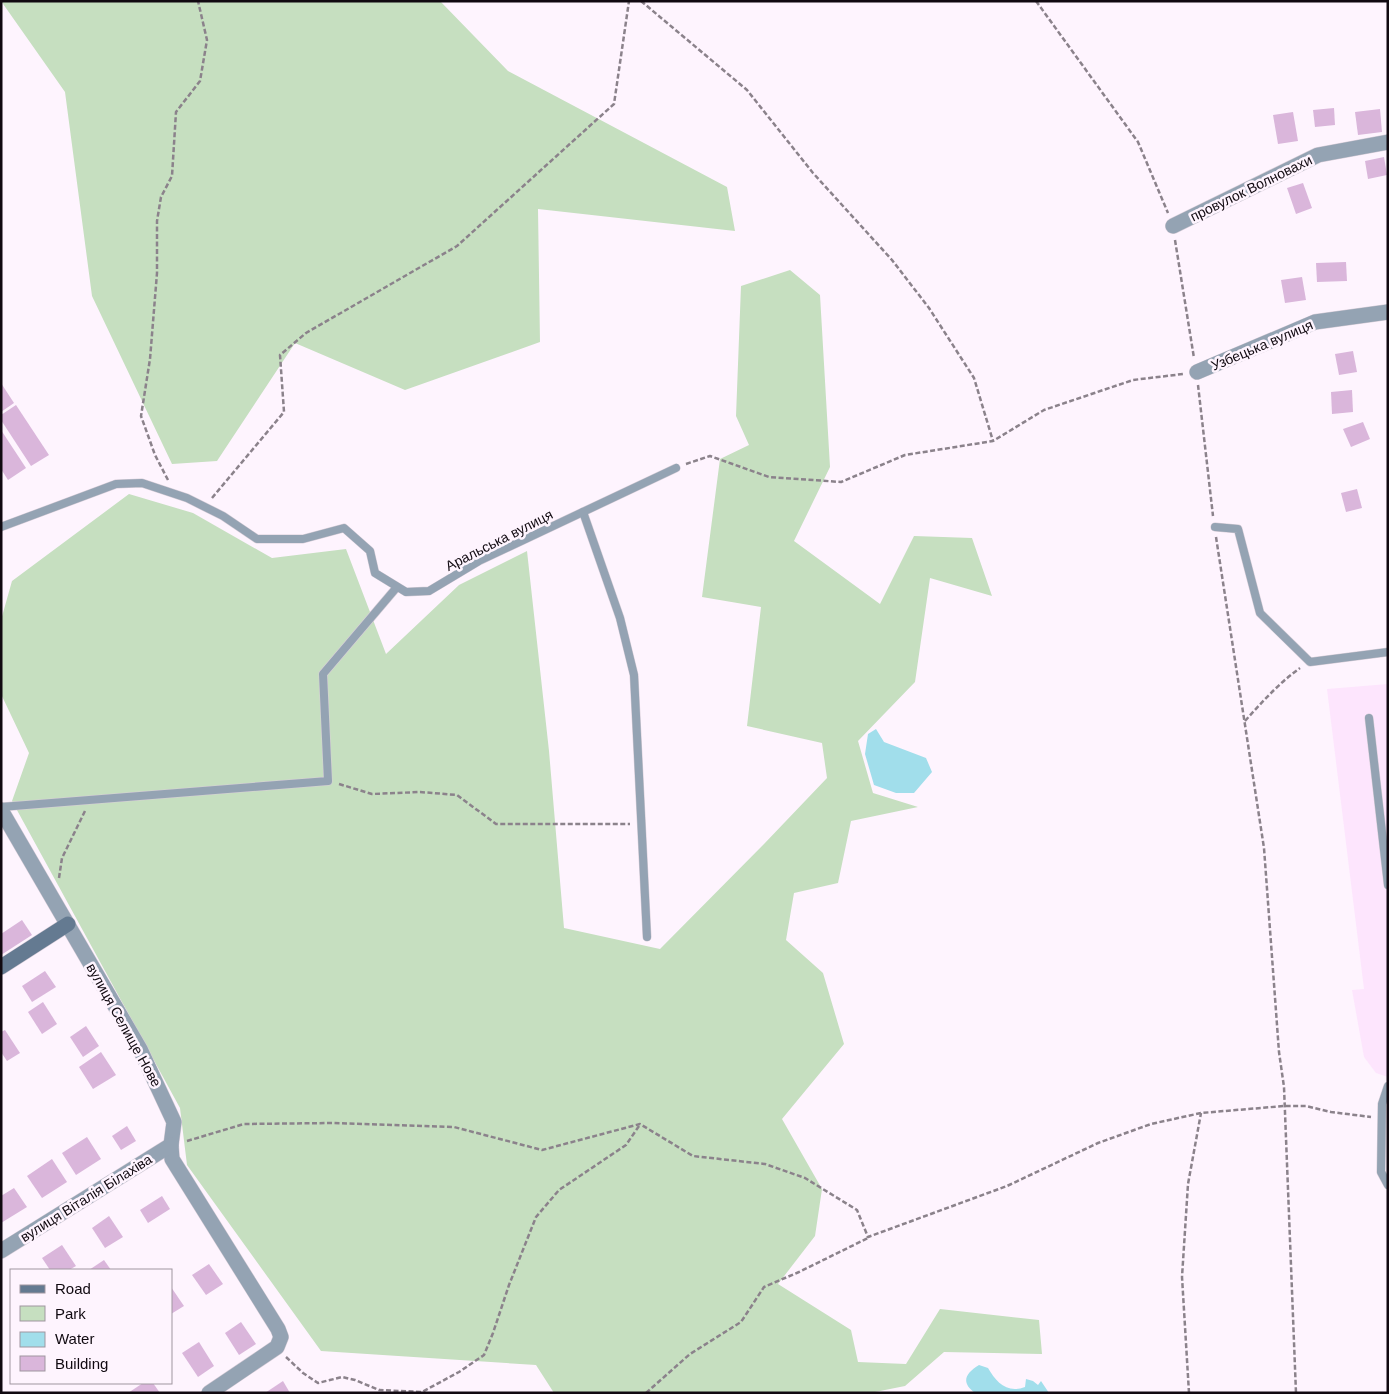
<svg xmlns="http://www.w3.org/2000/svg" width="1389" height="1394" viewBox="0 0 1389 1394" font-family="Helvetica,sans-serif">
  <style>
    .built { fill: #fde5fd }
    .green { fill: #c6dfc0 }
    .water { fill: #a1deeb }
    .building { fill: #dab6db }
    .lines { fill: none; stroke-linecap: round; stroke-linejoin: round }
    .lane-casing { stroke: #d8ced8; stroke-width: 9 }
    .street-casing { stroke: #d8ced8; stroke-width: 16 }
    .secondary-casing { stroke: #d8ced8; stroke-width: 16 }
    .path { stroke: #8b828b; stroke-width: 2.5; stroke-dasharray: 5 2.5; stroke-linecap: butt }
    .lane { stroke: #94a3b3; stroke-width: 8 }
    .street { stroke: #94a3b3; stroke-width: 15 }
    .secondary { stroke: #647a91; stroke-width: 15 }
    .labels { text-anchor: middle; stroke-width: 5; stroke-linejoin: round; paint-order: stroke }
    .street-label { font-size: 14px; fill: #100910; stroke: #fef4fe }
  </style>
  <rect width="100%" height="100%" fill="#fef4fe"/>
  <path class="built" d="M1388 684V1077L1376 1073 1364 1057 1352 990 1364 989 1327 689Z"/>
  <g class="green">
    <path d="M1 1H440L508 71 727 187 735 231 538 209 540 342 405 390 295 343 217 461 172 464 92 296 65 92Z"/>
    <path d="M790 270 820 295 830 467 794 541 880 604 914 536 972 538 992 596 930 578 915 682 858 741 873 793 918 807 851 821 838 883 794 893 786 940 823 973 844 1044 782 1119 822 1189 815 1236 778 1284 851 1330 858 1362 906 1364 940 1309 1039 1320 1042 1354 944 1352 905 1386 870 1393H554L536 1365 321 1351 187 1165 180 1108 12 801 29 753 1 694V620L12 581 129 494 193 513 272 558 346 549 386 654 459 585 527 551 549 751 564 928 660 949 764 844 827 778 822 743 747 726 761 607 702 597 720 459 749 445 736 416 741 286Z"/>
  </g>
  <g class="water">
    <path d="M876 729 884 742 926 758 932 772 914 793H896L874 785 865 754 868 734Z"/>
    <path d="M979 1365 988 1368C996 1382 1007 1394 1025 1387L1026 1379 1033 1381 1038 1385 1041 1381 1049 1393H975C960 1382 966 1373 979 1365Z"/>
  </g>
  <g class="building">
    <path d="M1334 108 1335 125 1315 127 1313 110Z"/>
    <path d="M1380 109 1382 132 1358 135 1355 112Z"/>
    <path d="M1293 112 1298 141 1278 144 1273 115Z"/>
    <path d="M1384 157 1387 175 1368 179 1365 161Z"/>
    <path d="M1303 183 1312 208 1296 214 1287 188Z"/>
    <path d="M1346 262 1347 281 1317 282 1316 263Z"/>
    <path d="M1302 277 1306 300 1285 303 1281 280Z"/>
    <path d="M1353 351 1357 372 1339 375 1335 354Z"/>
    <path d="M1 383 14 403 1 412Z"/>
    <path d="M1352 390 1353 412 1332 414 1331 392Z"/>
    <path d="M16 405 49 455 31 466 1 420V415Z"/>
    <path d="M1363 422 1370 439 1351 447 1343 429Z"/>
    <path d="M1 430 26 468 8 480 1 469Z"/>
    <path d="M1357 489 1362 508 1346 512 1341 493Z"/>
    <path d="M22 920 32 935 1 955V934Z"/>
    <path d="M45 971 56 987 32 1002 22 986Z"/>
    <path d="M43 1002 57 1024 42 1034 28 1012Z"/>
    <path d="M86 1026 99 1046 83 1057 70 1037Z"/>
    <path d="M5 1030 20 1053 7 1061 1 1052V1032Z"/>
    <path d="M101 1052 116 1075 93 1089 79 1067Z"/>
    <path d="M127 1126 136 1141 121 1150 112 1136Z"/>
    <path d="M87 1137 101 1159 76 1175 62 1153Z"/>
    <path d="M52 1159 67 1182 42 1198 27 1176Z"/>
    <path d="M14 1188 27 1207 1 1223V1196Z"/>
    <path d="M162 1196 170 1209 148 1223 140 1210Z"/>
    <path d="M109 1216 123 1237 105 1248 92 1228Z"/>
    <path d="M62 1245 76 1266 69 1270H50L42 1258Z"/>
    <path d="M104 1260 111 1270H89Z"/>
    <path d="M209 1264 223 1284 206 1295 192 1275Z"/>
    <path d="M171 1287 184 1306 171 1314Z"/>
    <path d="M241 1322 256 1344 239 1355 225 1333Z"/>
    <path d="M199 1342 214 1366 198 1377 182 1353Z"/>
    <path d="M283 1381 290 1393H265Z"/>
    <path d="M143 1383H153L160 1393H128Z"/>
  </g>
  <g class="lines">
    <g class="lane-casing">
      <g id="lane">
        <path d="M583 512 620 618 634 675 647 937"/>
        <path d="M1 527 116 484 142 483 187 498 223 516 257 539H303L344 528 370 551 375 573 406 592 429 591 479 561 676 468"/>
        <path d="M1215 527 1238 529 1260 613 1310 662 1388 652"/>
        <path d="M1369 718 1388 885"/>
        <path d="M1 807 328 781 323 674 397 587"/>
        <path d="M1388 1086 1382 1104 1381 1172 1388 1185"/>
      </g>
    </g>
    <g class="street-casing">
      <g id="street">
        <path d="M1173 226 1318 155 1388 142"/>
        <path d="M1197 372 1315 322 1388 312"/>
        <path d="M1 810 140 1049 174 1122 171 1145 172 1159 278 1329 281 1337 277 1347 209 1393"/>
        <path d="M1 1251 171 1145"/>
      </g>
    </g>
    <g class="secondary-casing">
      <path id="secondary" d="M1 967 68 924"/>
    </g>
    <g class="path">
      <path d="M641 1 747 90 813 173 892 260 929 308 974 378 993 441"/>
      <path d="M1036 1 1138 142 1168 213"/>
      <path d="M1175 240 1194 358"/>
      <path d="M1198 385 1213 516"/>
      <path d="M686 464 710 456 769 477 841 482 905 455 993 441 1044 410 1133 380 1183 374"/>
      <path d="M168 480 155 455 141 416 150 359 157 273V221L161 197 172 176 176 112 200 81 207 40 198 1"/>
      <path d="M212 498 284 412 280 355 306 333 457 246 614 104 629 1"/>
      <path d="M1216 537 1264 848 1279 1052 1284 1087 1296 1393"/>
      <path d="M1245 721C1262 702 1279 683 1300 668"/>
      <path d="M339 784 372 794 420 792 457 795 496 824H630"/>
      <path d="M59 878 62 858 85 811"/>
      <path d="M187 1141 244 1124 331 1123 454 1127 542 1150 640 1124 693 1156 765 1164 805 1178 857 1210 868 1237 1007 1186 1098 1143 1151 1124 1201 1113 1284 1106H1306L1331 1112 1371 1117"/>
      <path d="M286 1357 303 1373 318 1383 342 1377 355 1380 379 1390 422 1392 459 1372 484 1355 493 1333 509 1285 536 1217 559 1190 626 1145 639 1126"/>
      <path d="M646 1393 690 1354 741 1322 764 1287 799 1272 868 1238"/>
      <path d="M1189 1393 1182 1277 1188 1184 1201 1113"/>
    </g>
    <use href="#lane" class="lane"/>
    <use href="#street" class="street"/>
    <use href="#secondary" class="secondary"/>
  </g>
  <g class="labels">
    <g class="street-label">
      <text transform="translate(1251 188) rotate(-26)" y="5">провулок Волновахи</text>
      <text transform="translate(1262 345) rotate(-23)" y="5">Узбецька вулиця</text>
      <text transform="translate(499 540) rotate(-27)" y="5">Аральська вулиця</text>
      <text transform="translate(124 1025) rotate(61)" y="5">вулиця Селище Нове</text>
      <text transform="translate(86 1198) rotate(-32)" y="5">вулиця Віталія Білахіва</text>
    </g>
  </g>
  <rect width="1389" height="1394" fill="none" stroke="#100910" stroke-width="5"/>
  <rect x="10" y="1269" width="162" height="115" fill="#fef4fe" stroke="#9f969f"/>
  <rect x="20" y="1285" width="25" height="8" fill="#647a91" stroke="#9f969f"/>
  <text x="55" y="1294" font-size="15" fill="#100910">Road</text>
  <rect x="20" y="1306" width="25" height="15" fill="#c6dfc0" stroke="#9f969f"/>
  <text x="55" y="1319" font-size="15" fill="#100910">Park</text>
  <rect x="20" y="1332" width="25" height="15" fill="#a1deeb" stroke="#9f969f"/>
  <text x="55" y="1344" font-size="15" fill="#100910">Water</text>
  <rect x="20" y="1356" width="25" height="15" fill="#dab6db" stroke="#9f969f"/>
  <text x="55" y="1369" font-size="15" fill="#100910">Building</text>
</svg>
